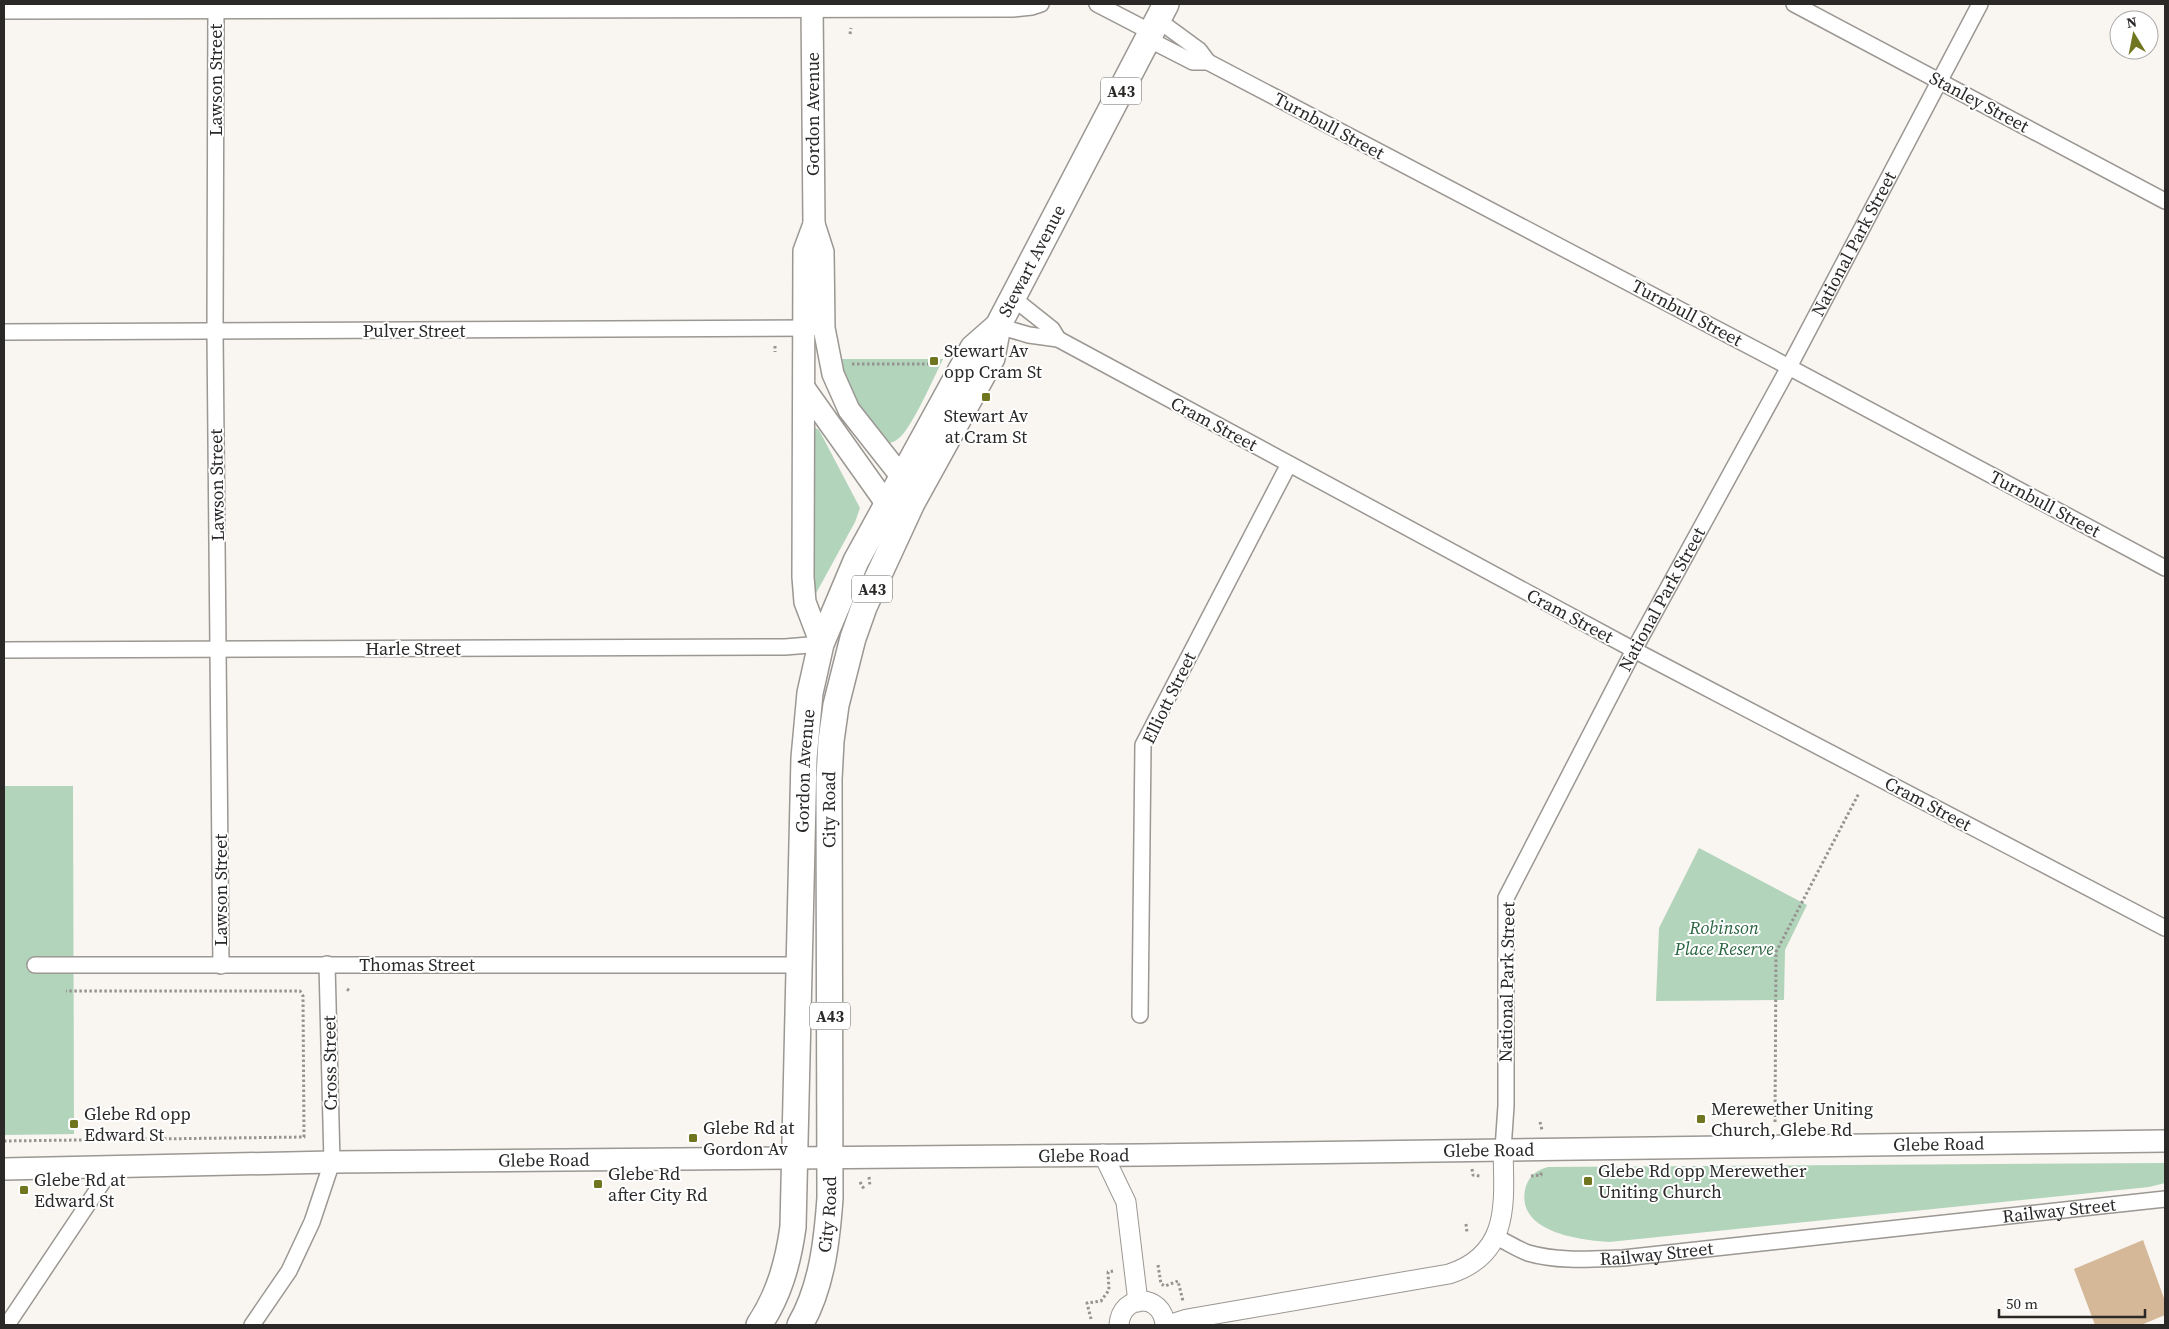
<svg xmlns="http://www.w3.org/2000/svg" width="2169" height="1329" viewBox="0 0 2169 1329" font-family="'Source Serif 4',serif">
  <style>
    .green { fill: #b1d4bb }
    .building { fill: #d4b897 }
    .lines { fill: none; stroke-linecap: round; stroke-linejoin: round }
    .minor-casing { stroke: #9b9793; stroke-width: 18 }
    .tertiary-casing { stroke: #9b9793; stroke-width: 21 }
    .secondary-casing { stroke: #9b9793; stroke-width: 24 }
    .trunk-casing { stroke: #9b9793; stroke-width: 28 }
    .path { stroke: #969390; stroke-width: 3; stroke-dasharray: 2.5 2.5; stroke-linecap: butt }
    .minor { stroke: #fff; stroke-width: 15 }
    .tertiary { stroke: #fff; stroke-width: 19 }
    .secondary { stroke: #fff; stroke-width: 21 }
    .trunk { stroke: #fff; stroke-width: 25 }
    .poi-dot { fill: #6f761f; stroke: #fff; stroke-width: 2 }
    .labels { text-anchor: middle; stroke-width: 4; stroke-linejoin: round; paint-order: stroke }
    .shield { fill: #fff; stroke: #6b6968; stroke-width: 1 }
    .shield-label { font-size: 16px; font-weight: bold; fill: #2b2928 }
    .street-label { font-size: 18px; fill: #2b2928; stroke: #fff }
    .poi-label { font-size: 18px; fill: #2b2928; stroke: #fff; text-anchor: start }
    .park-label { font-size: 18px; font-style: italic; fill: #2a6440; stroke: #fff }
  </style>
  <rect width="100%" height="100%" fill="#f9f5f0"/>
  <g class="green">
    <path d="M841 359H943C935 375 911 430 898 439 892 444 887 443 879 442 862 424 846 384 841 359Z"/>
    <path d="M814 427 819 430 860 508 855 522 814 597 812 431Z"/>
    <path d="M4 786H73L74 1134 4 1135Z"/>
    <path d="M1699 848 1807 905 1785 950 1784 1000 1656 1001 1659 928Z"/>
    <path d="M2165 1163V1183L2149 1187 1609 1242C1579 1240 1513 1232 1526 1186 1530 1175 1537 1170 1548 1167Z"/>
  </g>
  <path class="building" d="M2143 1240 2165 1301V1315L2141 1325H2095L2074 1269Z"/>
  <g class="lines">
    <g class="minor-casing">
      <g id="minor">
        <path d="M216 4 215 332 221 966"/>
        <path d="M1097 4 1151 32"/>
        <path d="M1794 4 2165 201"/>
        <path d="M4 11 1013 9 1032 7 1041 4"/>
        <path d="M1158 20 1199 50 1208 62"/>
        <path d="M1148 39 1193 62H1208L1772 358 2165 568"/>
        <path d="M1013 298 1052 329 1058 339"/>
        <path d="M998 326 1029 335 1058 339 1634 650 2165 928"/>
        <path d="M4 332 812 328"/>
        <path d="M4 650 785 647 821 644"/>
        <path d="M35 965H799"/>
        <path d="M1140 1015 1143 745 1289 464"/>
        <path id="s1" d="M1503 1149 1506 1106V898L1634 650 1789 367 1980 4"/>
        <path id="s2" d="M1496 1237C1507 1242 1517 1249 1528 1253 1559 1262 1592 1259 1623 1258L2165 1199"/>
        <path d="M7 1325 112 1168"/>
        <path d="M252 1325 289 1271 312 1222 332 1162 327 964"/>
      </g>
    </g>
    <g class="tertiary-casing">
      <g id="tertiary">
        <path d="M1103 1154 1126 1202 1138 1302"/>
        <path d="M1119 1325C1121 1293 1163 1293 1165 1325"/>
        <path d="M1168 1325 1187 1319 1449 1274C1511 1254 1504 1202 1503 1149"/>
      </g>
    </g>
    <g class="secondary-casing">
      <g id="secondary">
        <path d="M814 224 804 251 803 577 805 602 821 644"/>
        <path d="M805 389 886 503H912L901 476 849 410 833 374 824 328 823 252 814 224 812 4"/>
        <path id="s3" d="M4 1169 332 1162 1142 1155 2165 1141"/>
      </g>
    </g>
    <g class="trunk-casing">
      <g id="trunk">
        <path id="s4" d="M759 1325C779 1295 788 1263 793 1227L804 758 810 693 821 644 856 561 973 348 998 326 1166 4"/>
        <path id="s5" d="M800 1325C822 1287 827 1240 830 1198L829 779 831 741 836 705 853 638 864 607 912 503 992 358 998 326"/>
      </g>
    </g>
    <g class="path">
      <path d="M850 34 851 28"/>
      <path d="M775 346V352"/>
      <path d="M852 364H931"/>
      <path d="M347 989 351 992"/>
      <path d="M1540 1122 1542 1130"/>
      <path d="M1775 1122 1776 952 1859 793"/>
      <path d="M4 1141 304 1137 303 996 300 991H66"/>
      <path d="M1472 1169 1473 1175 1480 1176"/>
      <path d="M1531 1176 1541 1175V1170"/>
      <path d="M869 1177 870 1186"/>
      <path d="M860 1182 864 1189"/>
      <path d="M1466 1224 1467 1233"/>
      <path d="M1158 1265 1161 1284 1165 1286 1178 1281 1183 1301"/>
      <path d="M1091 1319 1087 1303 1101 1301 1109 1290 1108 1272 1113 1271"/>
    </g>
    <use href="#minor" class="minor"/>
    <use href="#tertiary" class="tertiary"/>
    <use href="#secondary" class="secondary"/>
    <use href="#trunk" class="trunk"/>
  </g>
  <g class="poi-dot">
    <rect x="929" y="356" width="10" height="10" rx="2.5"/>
    <rect x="981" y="392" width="10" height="10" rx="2.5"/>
    <rect x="1696" y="1114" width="10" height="10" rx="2.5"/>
    <rect x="69" y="1119" width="10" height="10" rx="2.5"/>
    <rect x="688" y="1133" width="10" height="10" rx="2.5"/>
    <rect x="1583" y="1176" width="10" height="10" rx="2.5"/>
    <rect x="593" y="1179" width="10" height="10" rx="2.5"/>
    <rect x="19" y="1185" width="10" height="10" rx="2.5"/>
  </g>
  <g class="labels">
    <g class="shield">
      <rect x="1101" y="77.5" width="40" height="27" rx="4"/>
      <rect x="852" y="575.5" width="40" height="27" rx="4"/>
      <rect x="810" y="1002.5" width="40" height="27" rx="4"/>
    </g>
    <g class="shield-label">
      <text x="1121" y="97">A43</text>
      <text x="872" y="595">A43</text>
      <text x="830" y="1022">A43</text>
    </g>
    <g class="street-label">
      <text transform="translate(216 80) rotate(-90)" y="6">Lawson Street</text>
      <text transform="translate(1979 102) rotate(28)" y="6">Stanley Street</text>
      <text transform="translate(813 114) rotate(-90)" y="6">Gordon Avenue</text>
      <text transform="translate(1329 126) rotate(28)" y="6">Turnbull Street</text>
      <text dy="6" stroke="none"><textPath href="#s1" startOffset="992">National Park Street</textPath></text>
      <text dy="6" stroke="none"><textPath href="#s4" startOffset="1129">Stewart Avenue</textPath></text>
      <text transform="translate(1687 313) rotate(28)" y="6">Turnbull Street</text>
      <text x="414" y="337">Pulver Street</text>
      <text transform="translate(1214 424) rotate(28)" y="6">Cram Street</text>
      <text transform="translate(217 485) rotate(-91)" y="6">Lawson Street</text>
      <text transform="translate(2045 504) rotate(28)" y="6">Turnbull Street</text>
      <text dy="6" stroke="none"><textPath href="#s1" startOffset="588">National Park Street</textPath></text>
      <text transform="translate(1570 616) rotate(28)" y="6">Cram Street</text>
      <text x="413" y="655">Harle Street</text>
      <text transform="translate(1169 698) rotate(-64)" y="6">Elliott Street</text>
      <text dy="6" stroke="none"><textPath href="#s4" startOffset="561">Gordon Avenue</textPath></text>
      <text transform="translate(1928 804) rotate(28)" y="6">Cram Street</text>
      <text dy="6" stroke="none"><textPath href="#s5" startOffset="520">City Road</textPath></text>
      <text transform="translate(221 890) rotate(-90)" y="6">Lawson Street</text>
      <text x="417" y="971">Thomas Street</text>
      <text transform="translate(1507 982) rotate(-89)" y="6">National Park Street</text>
      <text transform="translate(330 1063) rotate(-91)" y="6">Cross Street</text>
      <text dy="6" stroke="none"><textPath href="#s3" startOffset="1935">Glebe Road</textPath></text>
      <text dy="6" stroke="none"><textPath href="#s3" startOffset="1485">Glebe Road</textPath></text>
      <text dy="6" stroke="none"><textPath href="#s3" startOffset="1080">Glebe Road</textPath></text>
      <text dy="6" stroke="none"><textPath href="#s3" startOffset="540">Glebe Road</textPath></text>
      <text dy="6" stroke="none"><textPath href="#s2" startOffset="570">Railway Street</textPath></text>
      <text dy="6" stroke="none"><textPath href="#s5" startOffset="115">City Road</textPath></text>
      <text dy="6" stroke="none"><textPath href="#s2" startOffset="165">Railway Street</textPath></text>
    </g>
    <g class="poi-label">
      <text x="944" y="357">Stewart Av<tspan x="944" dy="21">opp Cram St</tspan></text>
      <text x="986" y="422" text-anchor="middle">Stewart Av<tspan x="986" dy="21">at Cram St</tspan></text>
      <text x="1711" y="1115">Merewether Uniting<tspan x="1711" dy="21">Church, Glebe Rd</tspan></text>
      <text x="84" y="1120">Glebe Rd opp<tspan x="84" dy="21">Edward St</tspan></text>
      <text x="703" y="1134">Glebe Rd at<tspan x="703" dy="21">Gordon Av</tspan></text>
      <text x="1598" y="1177">Glebe Rd opp Merewether<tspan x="1598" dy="21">Uniting Church</tspan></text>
      <text x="608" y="1180">Glebe Rd<tspan x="608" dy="21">after City Rd</tspan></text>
      <text x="34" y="1186">Glebe Rd at<tspan x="34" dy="21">Edward St</tspan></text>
    </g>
    <g class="park-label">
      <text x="1724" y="934">Robinson<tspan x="1724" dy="21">Place Reserve</tspan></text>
    </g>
  </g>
  <rect width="2169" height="1329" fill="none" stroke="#2b2928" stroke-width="10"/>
  <g transform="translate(2134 35) rotate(350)"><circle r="24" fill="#ffffff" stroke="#aaa9a9"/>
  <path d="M0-4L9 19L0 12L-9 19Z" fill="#6f761f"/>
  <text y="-8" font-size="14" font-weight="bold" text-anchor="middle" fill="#2b2928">N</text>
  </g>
  <path d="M1999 1309v8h146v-8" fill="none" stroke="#2b2928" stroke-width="2.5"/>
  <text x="2006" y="1309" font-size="15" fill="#2b2928" stroke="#ffffff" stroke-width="4" paint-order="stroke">50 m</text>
</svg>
